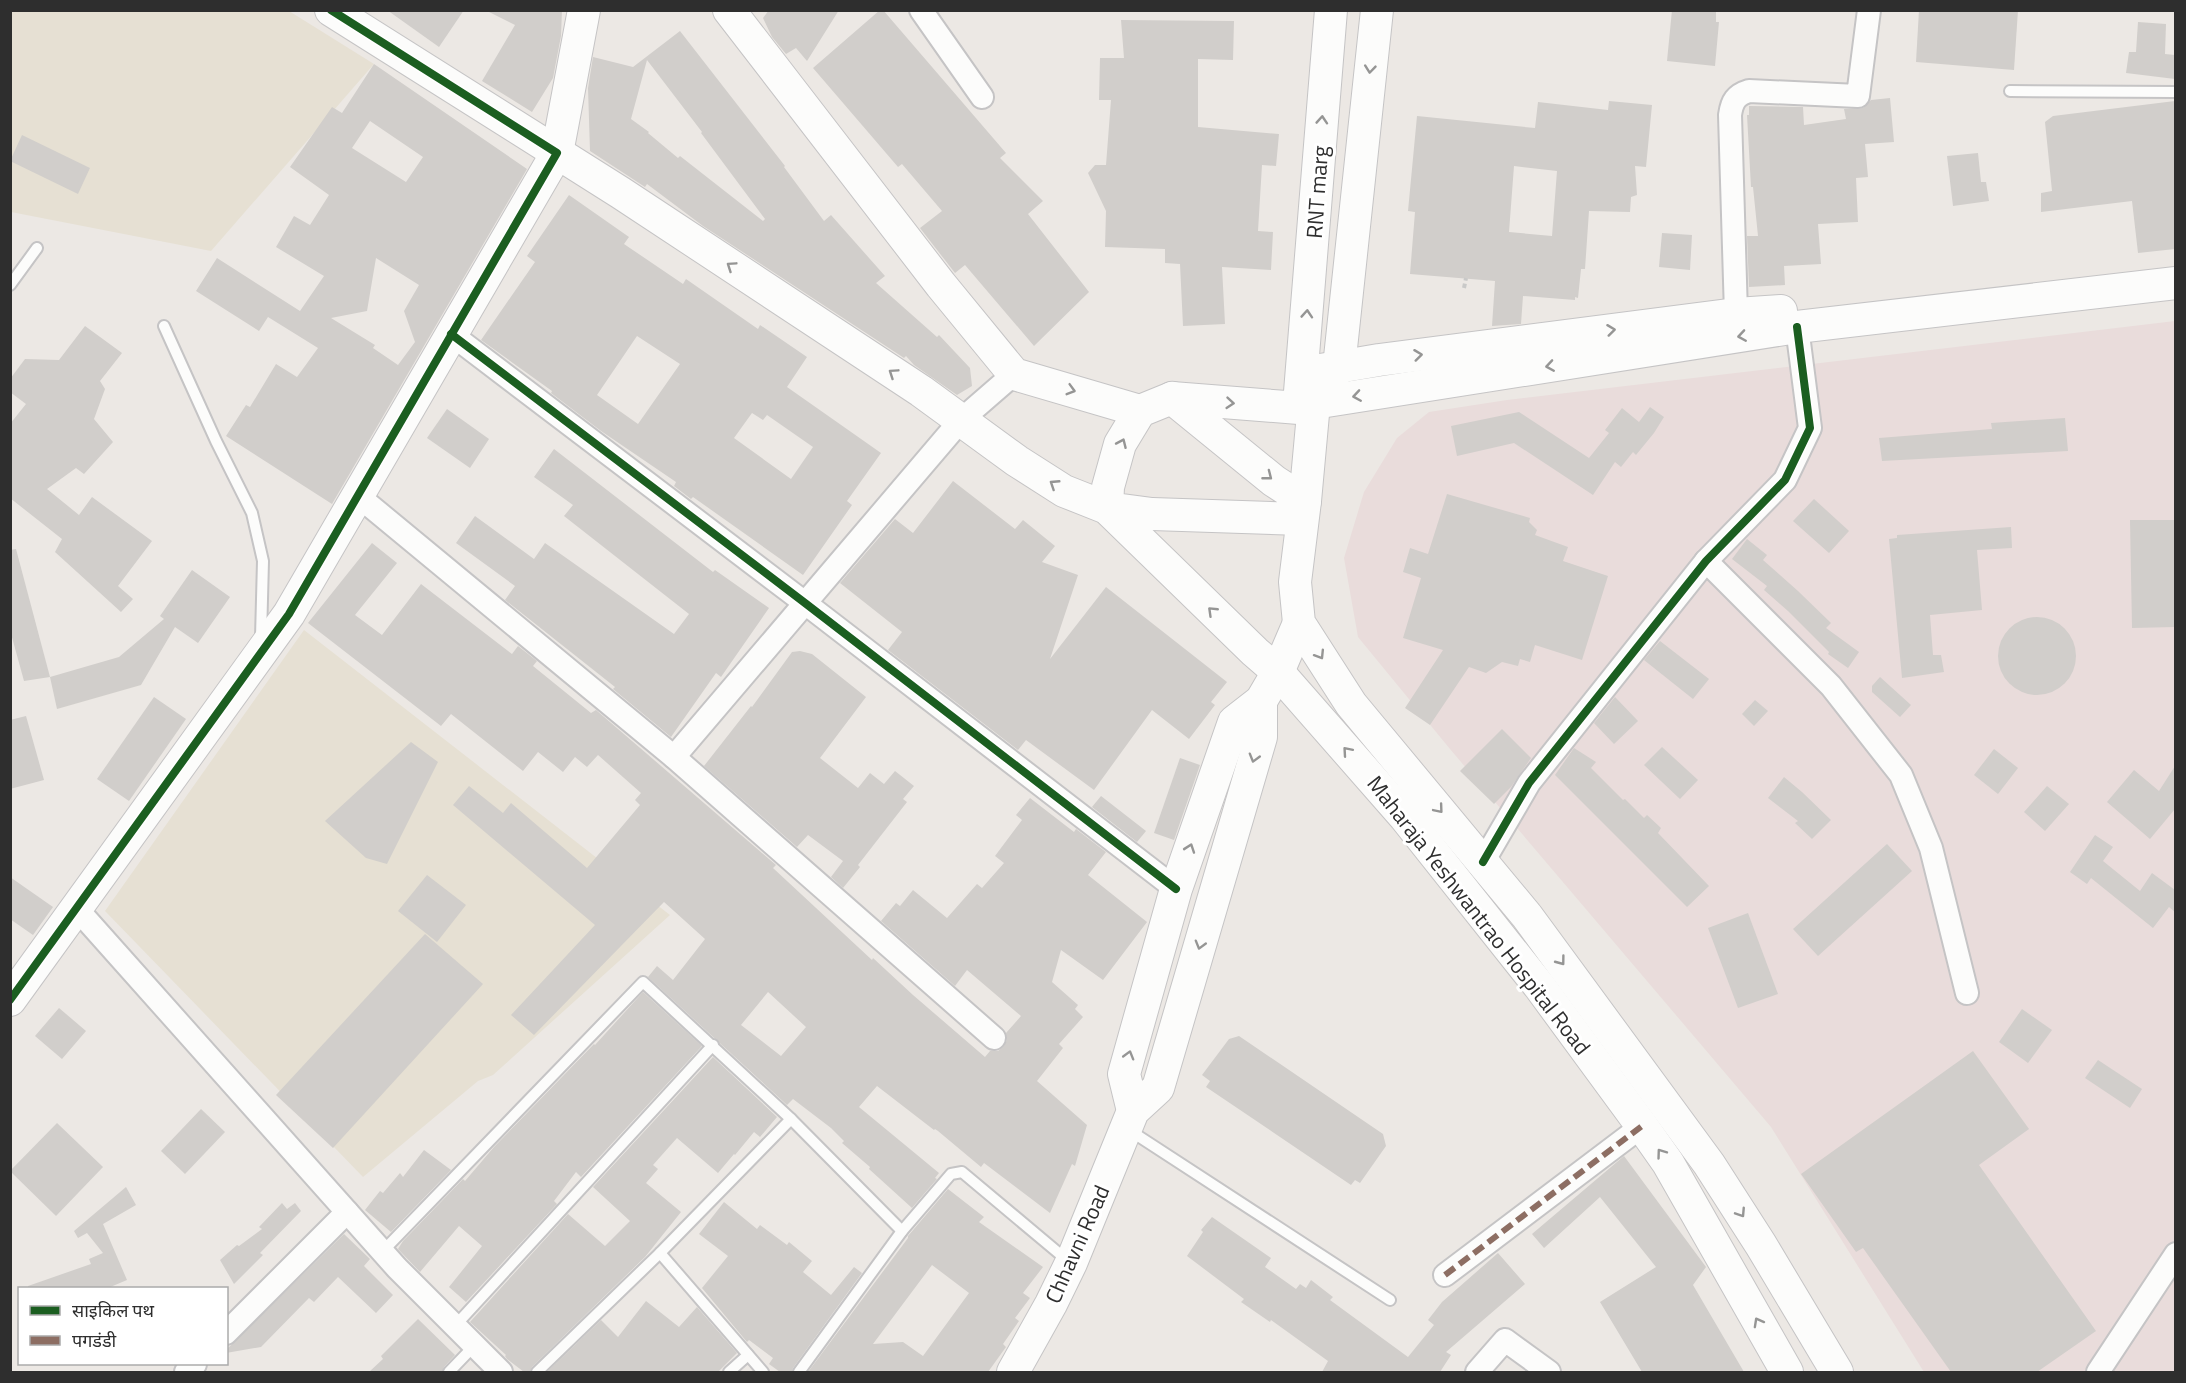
<svg xmlns="http://www.w3.org/2000/svg" width="2186" height="1383" viewBox="0 0 2186 1383" font-family="'Titillium Web','Noto Sans Devanagari',sans-serif">
  <style>
    .education { fill: #e6e0d3 }
    .medical { fill: #e9dcdb }
    .building { fill: #d1cecb; fill-rule: evenodd }
    .lines { fill: none; stroke-linecap: round; stroke-linejoin: round }
    .lane-casing { stroke: #c5c4c5; stroke-width: 14 }
    .street-casing { stroke: #c5c4c5; stroke-width: 26 }
    .secondary-casing { stroke: #c5c4c5; stroke-width: 34 }
    .path { stroke: #c9c9c8; stroke-width: 4; stroke-dasharray: 4.5 3; stroke-linecap: butt }
    .lane { stroke: #fcfcfb; stroke-width: 10 }
    .street { stroke: #fcfcfb; stroke-width: 22 }
    .secondary { stroke: #fcfcfb; stroke-width: 32 }
    .quiet { stroke: #8d6e63; stroke-width: 6; stroke-dasharray: 12 6; stroke-linecap: butt }
    .cycleway-casing { stroke: #fff; stroke-width: 11 }
    .cycleway { stroke: #1b5e20; stroke-width: 8 }
    .oneway { stroke: #959594 }
    .labels { text-anchor: middle; stroke-width: 6; stroke-linejoin: round; paint-order: stroke }
    .street-label { font-size: 22px; fill: #2e2e2e; stroke: #fff }
  </style>
  <rect width="100%" height="100%" fill="#ece8e4"/>
  <g class="education">
    <path d="M10 11H289L374 64 211 251 11 212Z"/>
    <path d="M304 630 670 915 493 1075 478 1081 363 1177 105 911Z"/>
  </g>
  <path class="medical" d="M2175 321V1372H1924L1771 1127 1450 749 1358 637 1344 558 1364 492 1397 438 1429 412 1507 400Z"/>
  <g class="building">
    <path d="M387 10H464L439 47Z"/>
    <path d="M485 10H562L561 36 553 78 532 112 482 81 515 25Z"/>
    <path d="M769 10H839L807 61 796 48 786 54 772 37 763 18Z"/>
    <path d="M880 10H883L1006 153 1000 158 1043 201 1028 214 1089 292 1034 346 965 265 955 273 920 228 942 211 902 164 898 167 813 68Z"/>
    <path d="M1672 10H1716V22H1719L1715 66 1667 61Z"/>
    <path d="M1919 10H2018L2014 70 1916 62Z"/>
    <path d="M1121 20 1234 21 1233 60 1198 59V127L1279 134 1276 166 1262 165 1258 231 1273 232 1271 270 1222 267 1225 324 1183 326 1180 264 1165 263V249L1105 247 1106 211 1088 173 1095 165H1106L1111 100H1099L1100 58H1124Z"/>
    <path d="M2138 22 2166 24 2165 54 2175 55V79L2126 73 2129 52H2136Z"/>
    <path d="M680 31 785 166 784 167 824 221 831 215 885 276 876 283 937 337 939 335 970 368 972 386 957 395 914 365 906 356 904 358 703 226 647 184 645 187 590 151 588 88 593 57 633 67ZM647 60 702 132 701 133 765 219 763 221 680 156 678 158 648 133 649 132 631 119Z"/>
    <path d="M374 64 527 169 332 504 226 436 246 405 250 407 276 364 297 377 318 348 268 317 259 331 196 291 217 258 300 311 324 276 276 247 294 216 310 225 329 195 290 167 332 107 342 113ZM370 121 423 157 406 182 352 148ZM376 258 419 285 404 311 415 342 398 365 373 348 375 345 331 318 367 311Z"/>
    <path d="M1890 98 1894 142 1865 144 1868 177 1856 178 1858 222 1818 224 1821 264 1784 266 1785 285 1749 287 1747 236H1758L1753 187H1751L1747 115H1749V106L1803 107 1804 125 1846 119 1844 109 1863 108 1871 100Z"/>
    <path d="M1609 101 1652 105 1646 167 1635 166 1637 195 1631 197 1630 212 1589 211 1585 269H1581L1578 298 1575 297V300L1523 296 1521 324 1492 326 1495 281 1410 274 1415 212 1408 211 1417 116 1535 128 1538 102 1608 110ZM1514 166 1557 171 1552 236 1509 232Z"/>
    <path d="M2175 101V249L2138 253 2132 201 2041 212V193L2052 191 2045 122 2053 116Z"/>
    <path d="M22 135 90 168 78 194 10 161Z"/>
    <path d="M1978 153 1981 182H1986L1989 201 1953 206 1947 156Z"/>
    <path d="M569 195 629 237 624 244 683 284 686 279 758 329 760 325 807 357 787 387 881 453 847 501 852 505 803 575 693 497 691 499 674 486 676 482 601 431 551 393 552 391 481 340 535 262 527 256ZM637 336 680 364 638 424 597 395ZM752 413 763 420 767 415 813 447 791 479 734 438Z"/>
    <path d="M1662 233 1692 235 1690 270 1659 267Z"/>
    <path d="M85 326 122 353 100 381 105 389 94 419 113 442 84 474 76 468 47 489 79 515 92 497 152 541 118 586 133 599 121 612 55 552 62 539 10 498V424L26 404 10 392V379L25 359 59 360Z"/>
    <path d="M1650 407 1664 417 1654 433 1636 455 1633 452 1621 467 1615 462 1593 495 1514 443 1457 456 1451 426 1519 412 1589 458 1609 433 1605 430 1622 408 1639 422Z"/>
    <path d="M447 409 489 439 470 468 427 438Z"/>
    <path d="M2065 418 2068 451 1882 461 1879 438 1992 429 1991 423Z"/>
    <path d="M554 449 713 572 715 570 769 608 721 677 716 673 671 737 613 689 615 687 505 600 515 586 456 543 475 516 534 559 545 543 674 634 689 614 564 516 573 505 534 477Z"/>
    <path d="M953 481 1015 529 1023 520 1055 546 1042 562 1078 575 1050 659 1106 587 1227 682 1211 702 1215 705 1189 739 1152 710 1094 790 1026 740 1018 750 888 650 902 632 840 583 895 519 913 533Z"/>
    <path d="M1447 494 1530 518 1529 522 1537 530 1535 535 1568 547 1563 561 1608 576 1582 660 1535 645 1530 662 1520 659 1518 666 1502 662 1486 673 1469 667 1430 725 1405 708 1443 650 1403 638 1421 578 1403 572 1410 548 1428 554Z"/>
    <path d="M1814 499 1849 531 1829 553 1793 521Z"/>
    <path d="M2130 520H2175V627L2132 628Z"/>
    <path d="M2011 527 2012 548 1977 550 1982 610 1930 615 1933 655H1941L1944 672 1902 678 1889 539 1897 538V535Z"/>
    <path d="M1747 539 1767 555 1763 560 1798 591 1831 623 1826 628 1859 652 1848 668 1828 654 1829 652 1788 611 1764 590 1767 586 1732 559Z"/>
    <path d="M372 543 397 563 355 615 382 635 421 584 512 654 518 646 537 661 533 666 591 713 596 710 776 865 773 868 872 960 873 958 913 995 985 1057 990 1051H998L1004 1046 1007 1040 1006 1033 1021 1016 967 970 955 986 881 921 896 903 900 906 913 890 947 918 977 884 982 888 1004 863 995 856 1022 820 1016 815 1030 798 1074 832 1076 829 1106 852 1088 875 1147 922 1103 980 1061 950 1052 982 1078 1005 1075 1009 1083 1017 1059 1044 1063 1048 1037 1081 1087 1125 1075 1166 1072 1164 1050 1213 984 1163 981 1167 938 1131 935 1129 934 1130 877 1086 859 1107 939 1173 935 1178 937 1179 912 1208 869 1169 870 1167 842 1143 844 1141 831 1128 793 1099 787 1105 648 977 657 966 673 980 705 939 664 902 534 1035 511 1015 595 925 453 805 469 786 503 813 511 803 587 868 640 805 635 800 641 793 598 755 587 767 575 757 563 772 538 752 523 771 451 714 441 726 308 623ZM768 992 806 1027 781 1056 741 1025Z"/>
    <path d="M16 549 50 677 24 681 10 630V550Z"/>
    <path d="M192 570 230 597 198 643 175 627 141 685 57 709 50 677 119 657 164 619 160 616Z"/>
    <circle cx="2037" cy="656" r="39"/>
    <path d="M1660 641 1709 679 1693 699 1644 660Z"/>
    <path d="M800 651 812 654 866 697 820 758 858 788 870 773 884 784 895 771 914 786 903 799 907 802 858 865 860 867 843 888 831 877 843 861 808 835 797 847 704 766 751 706 752 707 792 652Z"/>
    <path d="M1880 677 1911 705 1900 717 1872 692V686Z"/>
    <path d="M154 697 186 719 129 801 97 779Z"/>
    <path d="M1615 697 1638 721 1614 744 1594 723Z"/>
    <path d="M1755 700 1768 711 1754 726 1742 714Z"/>
    <path d="M26 716 44 780 10 789V720Z"/>
    <path d="M1502 729 1531 758 1511 787 1494 804 1460 771Z"/>
    <path d="M411 742 438 762 387 864 366 858 325 821Z"/>
    <path d="M1662 747 1698 780 1680 799 1644 765Z"/>
    <path d="M1574 748 1596 762 1591 768 1623 800 1625 799 1644 818 1647 815 1661 828 1658 833 1709 886 1687 907 1555 775Z"/>
    <path d="M1994 749 2018 768 1998 794 1974 775Z"/>
    <path d="M1180 758 1200 765 1174 840 1154 833Z"/>
    <path d="M2175 766V809L2150 839 2107 802 2134 770 2159 791Z"/>
    <path d="M1784 777 1802 792 1831 820 1812 839 1795 823 1798 821 1768 798Z"/>
    <path d="M2047 786 2069 804 2045 831 2024 812Z"/>
    <path d="M1101 796 1146 831 1137 842 1092 807Z"/>
    <path d="M2095 835 2113 847 2103 861 2140 891 2152 873 2175 890V912L2169 907 2153 928 2091 878 2087 884 2070 872Z"/>
    <path d="M1887 844 1912 871 1818 956 1793 929Z"/>
    <path d="M427 875 466 905 437 942 398 911Z"/>
    <path d="M10 877 53 907 33 935 10 919Z"/>
    <path d="M1748 913 1778 994 1738 1008 1708 928Z"/>
    <path d="M425 934 483 984 333 1148 276 1095Z"/>
    <path d="M643 992 702 1046 581 1177 576 1172 554 1201 557 1204 466 1302 449 1287 482 1246 459 1226 420 1272 398 1249 403 1241 463 1179 465 1181 494 1147 594 1044 595 1045Z"/>
    <path d="M59 1008 86 1031 62 1059 35 1036Z"/>
    <path d="M2022 1009 2052 1030 2028 1063 1999 1042Z"/>
    <path d="M1239 1036 1383 1134 1386 1146 1360 1183 1355 1180 1351 1185 1206 1087 1210 1081 1202 1075 1229 1039Z"/>
    <path d="M1973 1051 2029 1129 1979 1165 2096 1331 2037 1372H1951L1863 1248 1856 1252 1801 1174Z"/>
    <path d="M713 1057 777 1117 760 1137 754 1132 735 1155 734 1154 718 1173 677 1138 653 1165 658 1169 646 1183 681 1212 645 1257 532 1367 530 1372H524L507 1359 505 1356 506 1355 470 1322 568 1214 605 1246 630 1221 593 1187Z"/>
    <path d="M2098 1060 2142 1089 2130 1108 2085 1078Z"/>
    <path d="M201 1109 225 1132 185 1174 161 1151Z"/>
    <path d="M57 1123 103 1167 56 1216 10 1171Z"/>
    <path d="M424 1150 451 1170 391 1232 365 1210 380 1191 383 1193 400 1173 403 1177Z"/>
    <path d="M1624 1156 1706 1267 1693 1285 1744 1372H1642L1600 1302 1656 1267 1600 1197 1544 1248 1532 1234Z"/>
    <path d="M126 1187 136 1205 103 1224 127 1280 108 1288H28V1286L91 1264 89 1259 103 1253 87 1233 78 1238 74 1231Z"/>
    <path d="M948 1189 984 1217 979 1222 1043 1267 1023 1293 1030 1298 1015 1318 1019 1321 1003 1344 1006 1347 988 1372H808L908 1238V1236ZM932 1265 969 1293 923 1356 903 1342 873 1344Z"/>
    <path d="M724 1202 757 1229 760 1225 787 1245 789 1242 812 1261 803 1272 831 1295 854 1267 862 1273 793 1368 792 1372H780L769 1364 773 1358 749 1340 747 1342 702 1288 728 1256 699 1234Z"/>
    <path d="M282 1203 287 1209 295 1203 301 1211 260 1253 263 1255 234 1284 220 1260 237 1245 239 1246 262 1229 259 1227Z"/>
    <path d="M1212 1217 1271 1258 1265 1267 1296 1289 1300 1284 1306 1288 1311 1280 1333 1297 1330 1300 1408 1357 1434 1325 1428 1320 1442 1302 1498 1253 1525 1284 1446 1352 1451 1355 1440 1372H1322L1328 1361 1271 1320 1270 1322 1241 1302 1244 1299 1187 1256 1203 1232 1201 1230Z"/>
    <path d="M344 1234 370 1259 364 1266 393 1295 376 1313 338 1277 314 1302 309 1298 261 1347 226 1353V1350Z"/>
    <path d="M646 1301 679 1327 697 1307 737 1353 718 1372H547L601 1320 618 1337Z"/>
    <path d="M418 1319 455 1355 444 1367 442 1372H369L383 1359 381 1356Z"/>
  </g>
  <g class="lines">
    <g class="lane-casing">
      <g id="lane">
        <path d="M2010 91 2176 92"/>
        <path d="M10 285 37 248"/>
        <path d="M164 326 216 441 252 513 263 561 261 637"/>
        <path d="M1129 1130 1390 1300"/>
        <path d="M383 1251 643 982 791 1119 902 1231"/>
        <path d="M660 1253 763 1372"/>
        <path d="M454 1327 713 1045"/>
        <path d="M449 1372 474 1346"/>
        <path d="M537 1372 660 1253 791 1119"/>
        <path d="M729 1372 748 1355"/>
        <path d="M799 1372 902 1231 951 1174 962 1172 1067 1260"/>
      </g>
    </g>
    <g class="street-casing">
      <g id="street">
        <path d="M921 10 982 97"/>
        <path d="M1736 314 1730 115C1732 101 1736 95 1749 91L1858 96 1869 10"/>
        <path d="M451 334 805 603 1176 889"/>
        <path d="M357 495 674 757 994 1038"/>
        <path d="M1706 561 1831 686 1901 775 1931 848 1967 993"/>
        <path d="M674 757 961 420 1014 374"/>
        <path d="M1483 862 1529 783 1706 561 1785 480 1810 428 1797 327"/>
        <path d="M77 909 397 1268 501 1372"/>
        <path d="M1445 1275 1642 1126"/>
        <path d="M226 1333 347 1212"/>
        <path d="M186 1372 195 1364"/>
        <path d="M1477 1372 1505 1340 1549 1372"/>
        <path d="M2098 1372 2176 1254"/>
      </g>
    </g>
    <g class="secondary-casing">
      <g id="secondary">
        <path d="M331 10 621 193 921 391 1017 461 1064 491 1107 508 1255 652 1278 672 1405 817 1540 987 1642 1126 1668 1163 1787 1372"/>
        <path d="M729 10 941 285 1014 374 1140 411"/>
        <path d="M1303 373 1379 360 1736 314 1781 311"/>
        <path d="M1300 392 1331 10"/>
        <path d="M1172 398 1299 408 1314 403 1797 327 2176 283"/>
        <path d="M1305 501 1314 403 1339 367 1377 10"/>
        <path d="M1302 519 1152 514 1107 508 1108 487 1120 444 1140 411 1172 398 1274 481 1305 501 1295 582 1299 623 1351 704 1527 916 1709 1164 1761 1245 1837 1372"/>
        <path d="M10 1000 289 614 557 153 584 10"/>
        <path d="M1133 1111 1124 1074 1176 889 1234 722 1261 701 1278 672 1299 623"/>
        <path d="M1013 1372 1051 1304 1071 1263 1133 1111 1158 1088 1261 737V701"/>
      </g>
    </g>
    <path class="path" d="M1464 288 1466 278"/>
    <use href="#lane" class="lane"/>
    <use href="#street" class="street"/>
    <use href="#secondary" class="secondary"/>
    <path class="quiet" d="M1445 1275 1642 1126"/>
    <g class="cycleway-casing">
      <g id="cycleway">
        <path d="M451 334 805 603 1176 889"/>
        <path d="M1483 862 1529 783 1706 561 1785 480 1810 428 1797 327"/>
        <path d="M10 1000 289 614 557 153 331 10"/>
      </g>
    </g>
    <use href="#cycleway" class="cycleway"/>
  </g>
  <defs><path id="oneway-chevron" d="M-2-3.5L2.5 0L-2 3.5" fill="none" stroke-width="1.6" stroke-linecap="round" stroke-linejoin="round" transform="scale(1.5)"/></defs>
  <g class="oneway">
    <use href="#oneway-chevron" transform="translate(1370 69) rotate(96)"/>
    <use href="#oneway-chevron" transform="translate(1322 120) rotate(-86)"/>
    <use href="#oneway-chevron" transform="translate(731 266) rotate(-146)"/>
    <use href="#oneway-chevron" transform="translate(1307 314) rotate(-86)"/>
    <use href="#oneway-chevron" transform="translate(1611 330) rotate(-7)"/>
    <use href="#oneway-chevron" transform="translate(1742 336) rotate(171)"/>
    <use href="#oneway-chevron" transform="translate(1418 355) rotate(-7)"/>
    <use href="#oneway-chevron" transform="translate(1550 366) rotate(171)"/>
    <use href="#oneway-chevron" transform="translate(893 373) rotate(-146)"/>
    <use href="#oneway-chevron" transform="translate(1071 390) rotate(16)"/>
    <use href="#oneway-chevron" transform="translate(1357 396) rotate(171)"/>
    <use href="#oneway-chevron" transform="translate(1230 403) rotate(5)"/>
    <use href="#oneway-chevron" transform="translate(1122 443) rotate(-66)"/>
    <use href="#oneway-chevron" transform="translate(1268 476) rotate(38)"/>
    <use href="#oneway-chevron" transform="translate(1054 484) rotate(-147)"/>
    <use href="#oneway-chevron" transform="translate(1212 611) rotate(-136)"/>
    <use href="#oneway-chevron" transform="translate(1320 655) rotate(58)"/>
    <use href="#oneway-chevron" transform="translate(1347 751) rotate(-131)"/>
    <use href="#oneway-chevron" transform="translate(1254 758) rotate(106)"/>
    <use href="#oneway-chevron" transform="translate(1439 809) rotate(50)"/>
    <use href="#oneway-chevron" transform="translate(1190 848) rotate(-71)"/>
    <use href="#oneway-chevron" transform="translate(1200 945) rotate(106)"/>
    <use href="#oneway-chevron" transform="translate(1561 961) rotate(53)"/>
    <use href="#oneway-chevron" transform="translate(1129 1055) rotate(-74)"/>
    <use href="#oneway-chevron" transform="translate(1661 1153) rotate(-126)"/>
    <use href="#oneway-chevron" transform="translate(1741 1213) rotate(57)"/>
    <use href="#oneway-chevron" transform="translate(1758 1322) rotate(-119)"/>
  </g>
  <g class="labels">
    <g class="street-label">
      <text transform="translate(1317 192) rotate(-86)" y="8">RNT marg</text>
      <text transform="translate(1479 915) rotate(52)" y="8">Maharaja Yeshwantrao Hospital Road</text>
      <text transform="translate(1077 1244) rotate(-66)" y="8">Chhavni Road</text>
    </g>
  </g>
  <rect width="2186" height="1383" fill="none" stroke="#2e2e2e" stroke-width="24"/>
  <rect x="18" y="1287" width="210" height="78" fill="#ffffff" stroke="#ababab" stroke-width="1.5"/>
  <rect x="30" y="1306" width="30" height="9" fill="#1b5e20" stroke="#ababab" stroke-width="1.5"/>
  <text x="72" y="1317" font-size="18" fill="#2e2e2e">साइकिल पथ</text>
  <rect x="30" y="1336" width="30" height="9" fill="#8d6e63" stroke="#ababab" stroke-width="1.5"/>
  <text x="72" y="1347" font-size="18" fill="#2e2e2e">पगडंडी</text>
</svg>
